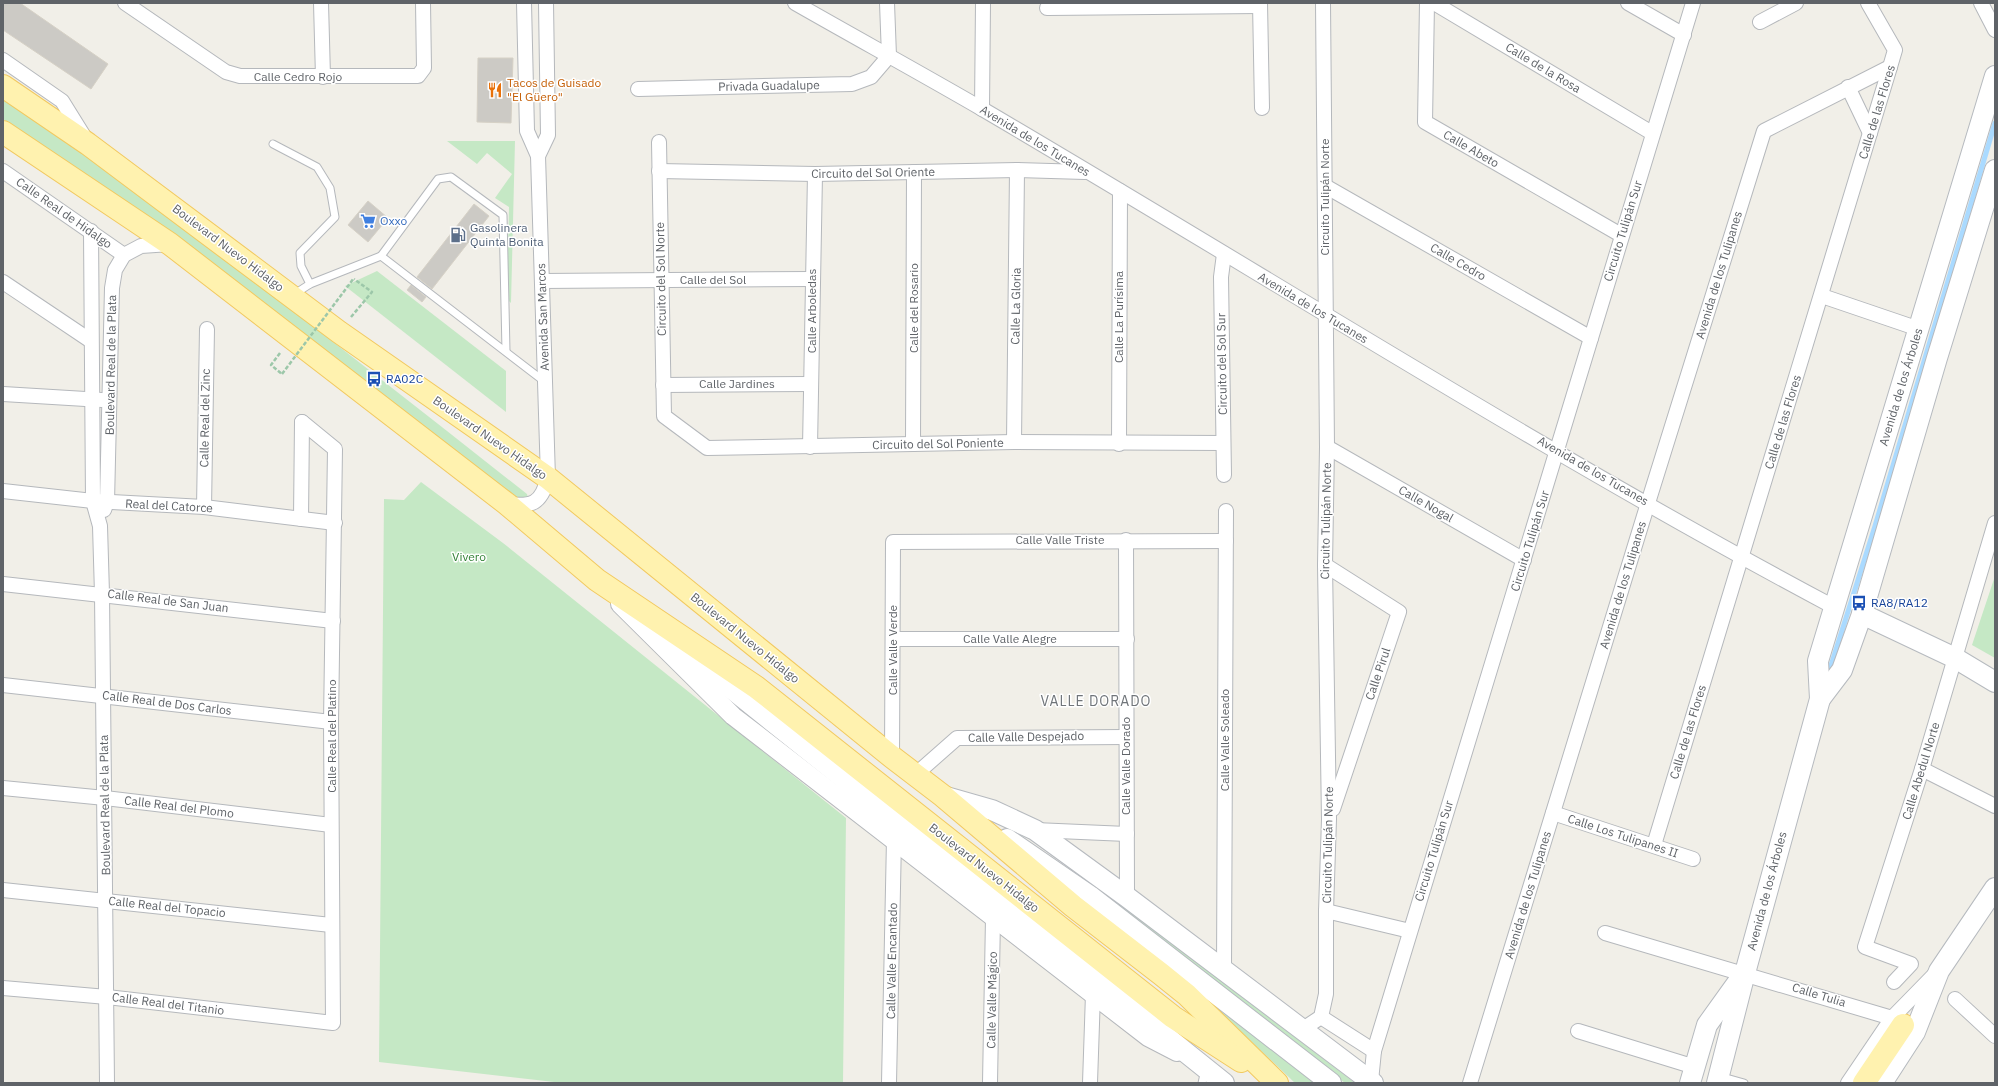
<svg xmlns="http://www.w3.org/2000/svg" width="1998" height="1086" viewBox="0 0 1998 1086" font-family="'IBM Plex Sans',sans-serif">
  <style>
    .green { fill: #c5e8c5 }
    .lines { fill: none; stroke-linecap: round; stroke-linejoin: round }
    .stream { stroke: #aadaff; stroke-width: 5 }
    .building { fill: #cccac5; stroke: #d6d1c6 }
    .service-casing { stroke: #b5b8bc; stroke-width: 9 }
    .minor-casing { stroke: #b5b8bc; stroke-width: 16 }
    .tertiary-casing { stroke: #b5b8bc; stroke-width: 20 }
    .secondary-casing { stroke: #b6babf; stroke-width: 22 }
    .primary-casing { stroke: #f2c960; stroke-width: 24 }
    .path { stroke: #9cc7a9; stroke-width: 2.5; stroke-dasharray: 4 2; stroke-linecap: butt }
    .service { stroke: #fff; stroke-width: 7 }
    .minor { stroke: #fff; stroke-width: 14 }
    .tertiary { stroke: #fff; stroke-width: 18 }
    .secondary { stroke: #fff; stroke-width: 20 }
    .primary { stroke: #fff2af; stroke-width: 22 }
    .path-bridge { stroke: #9cc7a9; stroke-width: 2.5; stroke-dasharray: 4 2; stroke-linecap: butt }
    .labels { text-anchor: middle; stroke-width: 3; stroke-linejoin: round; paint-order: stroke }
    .street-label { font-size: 12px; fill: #5f6368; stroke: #fff }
    .food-label { font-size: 12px; fill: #c56008; stroke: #fff; text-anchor: start }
    .shop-label { font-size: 12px; fill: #366cbe; stroke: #fff; text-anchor: start }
    .service-label { font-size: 12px; fill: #4e5e75; stroke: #fff; text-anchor: start }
    .transit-label { font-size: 12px; fill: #164399; stroke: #fff; text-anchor: start }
    .park-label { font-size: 12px; fill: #348238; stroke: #fff }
    .quarter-label { font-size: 14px; letter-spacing: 1px; fill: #70757a; stroke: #fff }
  </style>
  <rect width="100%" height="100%" fill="#f1efe8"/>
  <g class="green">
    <path d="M3 96C183 222 354 358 527 494L528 498 520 500 135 212 3 119Z"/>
    <path d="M447 141H515L511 303 507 299 509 207 495 198 512 174 487 153 477 164Z"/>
    <path d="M377 271 506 371V412L345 286Z"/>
    <path d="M421 482 503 543 846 818 843 1083H563L379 1062 384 499 404 500Z"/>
    <path d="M1995 576V658L1972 645Z"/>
    <path d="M1096 885 1355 1083H1345L1093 888Z"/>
    <path d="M1194 987 1320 1083H1295Z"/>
  </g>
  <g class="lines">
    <path class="stream" d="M1828 675 1875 526 1995 123"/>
  </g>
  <g class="building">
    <path d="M3 3H20L108 64 91 89 3 30Z"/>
    <path d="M478 58H513L511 123 477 122Z"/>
    <path d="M368 201 388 218 368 242 348 225Z"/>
    <path d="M474 204 489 216 432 289 417 277Z"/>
    <path d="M411 285 426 297 422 302 407 290Z"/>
  </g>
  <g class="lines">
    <g class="service-casing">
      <g id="service">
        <path d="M273 144 317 167 330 188 335 217 300 253 301 266 310 284"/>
        <path d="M381 256 438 179 451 177 503 215 506 351"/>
        <path d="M293 295 310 284 381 256 545 382"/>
        <path d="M1719 1076 1744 1083"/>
        <path d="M1202 1083 1205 1070"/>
      </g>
    </g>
    <g class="minor-casing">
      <g id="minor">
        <path d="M125 3 226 72 240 76H418L424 68 423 3"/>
        <path d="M321 3 323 77"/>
        <path d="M795 3C858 39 922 74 984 110 1267 276 1544 453 1834 607"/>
        <path d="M1260 3 1262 108"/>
        <path d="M1427 3 1425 122 1621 235"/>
        <path d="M1434 3 1652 133"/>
        <path d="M1628 3 1684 35"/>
        <path d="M1981 3 1995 30"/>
        <path d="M1047 8 1260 6"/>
        <path d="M1760 22 1796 3"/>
        <path d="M3 60 62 101 85 138"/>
        <path d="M1848 87 1870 133"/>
        <path d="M638 89 852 84 871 77 889 56 887 3"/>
        <path d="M982 109 983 3"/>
        <path d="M659 142 664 416 707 448 1014 442 1223 443"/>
        <path d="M538 156 548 135 546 3"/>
        <path d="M3 171 124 255"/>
        <path d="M659 171 815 174 1017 170 1085 172"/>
        <path d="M1325 186 1591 338"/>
        <path d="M91 231 93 501 100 526 102 594 107 1083"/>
        <path d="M1224 254 1221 277 1224 475"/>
        <path d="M542 281 812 279"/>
        <path d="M3 282 91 341"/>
        <path d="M1822 296 1919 329"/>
        <path d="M663 385 811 384"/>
        <path d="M3 394 102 400"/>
        <path d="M1014 442 1017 170"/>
        <path d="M913 444 914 172"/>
        <path d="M1119 444 1120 191"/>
        <path d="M810 447 815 174"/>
        <path d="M1327 447 1524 560"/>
        <path d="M3 491 93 501 204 507 335 523"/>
        <path d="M507 504C532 507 541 504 548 478L538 156 527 131 524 3"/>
        <path d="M204 507 207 329"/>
        <path d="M104 510 107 502 112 288 115 270 124 255 141 246 170 244"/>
        <path d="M301 519 302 422"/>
        <path d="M1126 540 1127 897"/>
        <path d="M1325 565 1399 612 1333 809"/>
        <path d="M3 584 333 621"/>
        <path d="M893 639H1127"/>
        <path d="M3 685 331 722"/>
        <path d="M892 757 893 542 1226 541"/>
        <path d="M1922 769 1995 806"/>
        <path d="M915 775 957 738 1126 737"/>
        <path d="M3 788 105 798 331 825"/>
        <path d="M1553 813 1693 859"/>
        <path d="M1035 830 1127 834"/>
        <path d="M1654 845 1890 67 1895 50 1868 3"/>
        <path d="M3 890 331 925"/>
        <path d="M1326 911 1410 931"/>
        <path d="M1605 933C1701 962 1797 989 1892 1018"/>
        <path d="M1224 970 1226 511"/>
        <path d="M1894 982 1911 964 1865 947 1922 769 1995 523"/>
        <path d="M3 988 107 997 333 1023 331 722 335 449 302 422"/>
        <path d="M1955 999 1995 1036"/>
        <path d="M1321 1017 1374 1051"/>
        <path d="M1303 1029 1321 1017 1326 994V911L1329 819 1325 565 1327 447 1323 3"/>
        <path d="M1578 1031 1695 1067"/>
        <path d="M1371 1081 1374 1051 1693 3"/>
        <path d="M889 1083 894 839"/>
        <path d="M990 1083 993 918"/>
        <path d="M1090 1083 1093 994"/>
        <path d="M1470 1083 1648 503 1764 131 1890 67"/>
        <path d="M1848 1083 1892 1018 1935 974"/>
      </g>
    </g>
    <g class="tertiary-casing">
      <path id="tertiary" d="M620 604 733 716 1148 1037 1177 1052"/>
    </g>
    <g class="secondary-casing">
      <g id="secondary">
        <path d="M1862 614 1955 658 1995 682"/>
        <path d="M667 637 1224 1083"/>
        <path d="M1820 699 1842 670 1862 614 1937 358 1995 170"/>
        <path d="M943 796 992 810 1035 830 1127 897 1373 1083"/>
        <path d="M1007 839 1090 896 1331 1083"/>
        <path d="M1690 1083 1707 1025 1740 979"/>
        <path d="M1717 1083 1745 973 1820 699 1818 661 1995 76"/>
        <path d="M1882 1083 1915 1032 1939 971 1995 888"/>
      </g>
    </g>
    <g class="primary-casing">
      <g id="primary">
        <path d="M3 86 88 144 339 332 548 478 892 757 943 796 1073 906 1161 974 1187 995 1277 1083"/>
        <path d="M3 132 170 244 507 504 597 580 756 687 1173 1017 1241 1061"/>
        <path d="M1864 1083 1903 1025"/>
      </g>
    </g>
    <g class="path">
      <path d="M351 317 372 292 354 279"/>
      <path d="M280 353 271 365 282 374"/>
    </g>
    <use href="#service" class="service"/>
    <use href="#minor" class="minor"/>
    <use href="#tertiary" class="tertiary"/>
    <use href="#secondary" class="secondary"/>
    <use href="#primary" class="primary"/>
    <path class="path-bridge" d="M282 374 354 278"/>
  </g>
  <defs>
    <g id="restaurant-bare" transform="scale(1.2)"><path d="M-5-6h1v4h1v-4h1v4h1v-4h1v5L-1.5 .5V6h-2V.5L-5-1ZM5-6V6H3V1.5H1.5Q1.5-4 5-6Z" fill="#e8710a" stroke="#fff" stroke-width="2.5" paint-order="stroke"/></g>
    <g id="supermarket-bare" transform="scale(1.2)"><path d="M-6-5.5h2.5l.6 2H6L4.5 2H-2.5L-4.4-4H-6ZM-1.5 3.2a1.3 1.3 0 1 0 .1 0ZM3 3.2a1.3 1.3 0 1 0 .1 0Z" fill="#3f7fe0" stroke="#fff" stroke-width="2.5" paint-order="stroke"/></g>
    <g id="fuel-bare" transform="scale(1.2)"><path d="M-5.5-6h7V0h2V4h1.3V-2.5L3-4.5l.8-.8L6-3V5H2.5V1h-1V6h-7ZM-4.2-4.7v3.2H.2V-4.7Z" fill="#5c6f8a" stroke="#fff" stroke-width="2.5" paint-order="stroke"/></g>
    <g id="bus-bare" transform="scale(1.2)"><path d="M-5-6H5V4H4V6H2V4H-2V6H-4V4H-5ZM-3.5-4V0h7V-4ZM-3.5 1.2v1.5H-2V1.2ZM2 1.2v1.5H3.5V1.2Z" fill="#1a4fb4" stroke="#fff" stroke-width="2.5" paint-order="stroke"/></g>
  </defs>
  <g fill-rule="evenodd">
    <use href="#restaurant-bare" x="495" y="90"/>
    <use href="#supermarket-bare" x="368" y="221"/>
    <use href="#fuel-bare" x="458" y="235"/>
    <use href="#bus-bare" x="374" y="379"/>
    <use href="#bus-bare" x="1859" y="603"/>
  </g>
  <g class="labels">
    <g class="street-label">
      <text transform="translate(1543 68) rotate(31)" y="4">Calle de la Rosa</text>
      <text x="298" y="81">Calle Cedro Rojo</text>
      <text transform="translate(769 86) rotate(-1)" y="4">Privada Guadalupe</text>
      <text transform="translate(1877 112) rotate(-73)" y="4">Calle de las Flores</text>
      <text transform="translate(1035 141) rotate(31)" y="4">Avenida de los Tucanes</text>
      <text transform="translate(1471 149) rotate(30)" y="4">Calle Abeto</text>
      <text transform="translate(873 173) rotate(-1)" y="4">Circuito del Sol Oriente</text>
      <text transform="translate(1325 197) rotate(-90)" y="4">Circuito Tulipán Norte</text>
      <text transform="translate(64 213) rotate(35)" y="4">Calle Real de Hidalgo</text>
      <text transform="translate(1623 231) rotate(-73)" y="4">Circuito Tulipán Sur</text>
      <text transform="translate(228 248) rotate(37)" y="4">Boulevard Nuevo Hidalgo</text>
      <text transform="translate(1458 262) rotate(30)" y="4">Calle Cedro</text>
      <text transform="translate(1719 275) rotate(-73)" y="4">Avenida de los Tulipanes</text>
      <text transform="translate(661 279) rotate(-91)" y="4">Circuito del Sol Norte</text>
      <text x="713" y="284">Calle del Sol</text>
      <text transform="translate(1016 306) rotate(-89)" y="4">Calle La Gloria</text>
      <text transform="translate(914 308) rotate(-90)" y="4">Calle del Rosario</text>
      <text transform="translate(1313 308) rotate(31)" y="4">Avenida de los Tucanes</text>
      <text transform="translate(812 311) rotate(-90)" y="4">Calle Arboledas</text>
      <text transform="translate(543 317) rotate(-92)" y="4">Avenida San Marcos</text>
      <text transform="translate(1119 317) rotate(-90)" y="4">Calle La Purísima</text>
      <text transform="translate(1222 364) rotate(-91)" y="4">Circuito del Sol Sur</text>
      <text transform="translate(111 365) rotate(-89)" y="4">Boulevard Real de la Plata</text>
      <text x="737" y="388">Calle Jardines</text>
      <text transform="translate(1901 387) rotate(-73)" y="4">Avenida de los Árboles</text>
      <text transform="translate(205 418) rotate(-89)" y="4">Calle Real del Zinc</text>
      <text transform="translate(1783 422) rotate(-73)" y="4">Calle de las Flores</text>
      <text transform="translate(490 438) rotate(35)" y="4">Boulevard Nuevo Hidalgo</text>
      <text transform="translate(938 444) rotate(-1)" y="4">Circuito del Sol Poniente</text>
      <text transform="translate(1593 471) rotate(30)" y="4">Avenida de los Tucanes</text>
      <text transform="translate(1426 504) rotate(30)" y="4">Calle Nogal</text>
      <text transform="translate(169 506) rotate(3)" y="4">Real del Catorce</text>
      <text transform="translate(1326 521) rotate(-89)" y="4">Circuito Tulipán Norte</text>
      <text x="1060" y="544">Calle Valle Triste</text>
      <text transform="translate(1530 541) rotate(-73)" y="4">Circuito Tulipán Sur</text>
      <text transform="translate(1623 585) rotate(-73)" y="4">Avenida de los Tulipanes</text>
      <text transform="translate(168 601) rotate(7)" y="4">Calle Real de San Juan</text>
      <text transform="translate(745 638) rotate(39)" y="4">Boulevard Nuevo Hidalgo</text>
      <text x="1010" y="643">Calle Valle Alegre</text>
      <text transform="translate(893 650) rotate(-90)" y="4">Calle Valle Verde</text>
      <text transform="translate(1378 674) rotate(-71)" y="4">Calle Pirul</text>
      <text transform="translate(167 703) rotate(7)" y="4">Calle Real de Dos Carlos</text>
      <text transform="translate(1688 732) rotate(-73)" y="4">Calle de las Flores</text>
      <text transform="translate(332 736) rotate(-90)" y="4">Calle Real del Platino</text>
      <text transform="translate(1026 737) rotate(-1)" y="4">Calle Valle Despejado</text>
      <text transform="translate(1225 740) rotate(-90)" y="4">Calle Valle Soleado</text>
      <text transform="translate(1126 766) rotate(-90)" y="4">Calle Valle Dorado</text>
      <text transform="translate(1921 771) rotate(-73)" y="4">Calle Abedul Norte</text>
      <text transform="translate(105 805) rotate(-91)" y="4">Boulevard Real de la Plata</text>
      <text transform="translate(179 807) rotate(7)" y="4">Calle Real del Plomo</text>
      <text transform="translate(1623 836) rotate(18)" y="4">Calle Los Tulipanes II</text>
      <text transform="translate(1328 845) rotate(-89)" y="4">Circuito Tulipán Norte</text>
      <text transform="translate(1434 851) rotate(-73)" y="4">Circuito Tulipán Sur</text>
      <text transform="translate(984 868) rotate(38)" y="4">Boulevard Nuevo Hidalgo</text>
      <text transform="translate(1767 891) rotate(-75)" y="4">Avenida de los Árboles</text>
      <text transform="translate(1528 895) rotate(-73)" y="4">Avenida de los Tulipanes</text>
      <text transform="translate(167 907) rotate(6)" y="4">Calle Real del Topacio</text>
      <text transform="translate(892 961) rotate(-89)" y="4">Calle Valle Encantado</text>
      <text transform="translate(1819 995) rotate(17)" y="4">Calle Tulia</text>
      <text transform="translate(992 1000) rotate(-89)" y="4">Calle Valle Mágico</text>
      <text transform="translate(168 1004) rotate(7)" y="4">Calle Real del Titanio</text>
    </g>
    <g class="food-label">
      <text x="507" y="87">Tacos de Guisado<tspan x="507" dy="14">"El Güero"</tspan></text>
    </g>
    <g class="shop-label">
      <text x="380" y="225">Oxxo</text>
    </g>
    <g class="service-label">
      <text x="470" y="232">Gasolinera<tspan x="470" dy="14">Quinta Bonita</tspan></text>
    </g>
    <g class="transit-label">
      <text x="386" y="383">RA02C</text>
      <text x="1871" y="607">RA8/RA12</text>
    </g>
    <g class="park-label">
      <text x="469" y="561">Vivero</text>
    </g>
    <g class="quarter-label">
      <text x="1096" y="706">VALLE DORADO</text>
    </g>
  </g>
  <rect width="1998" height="1086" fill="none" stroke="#5f6368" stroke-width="8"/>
</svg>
